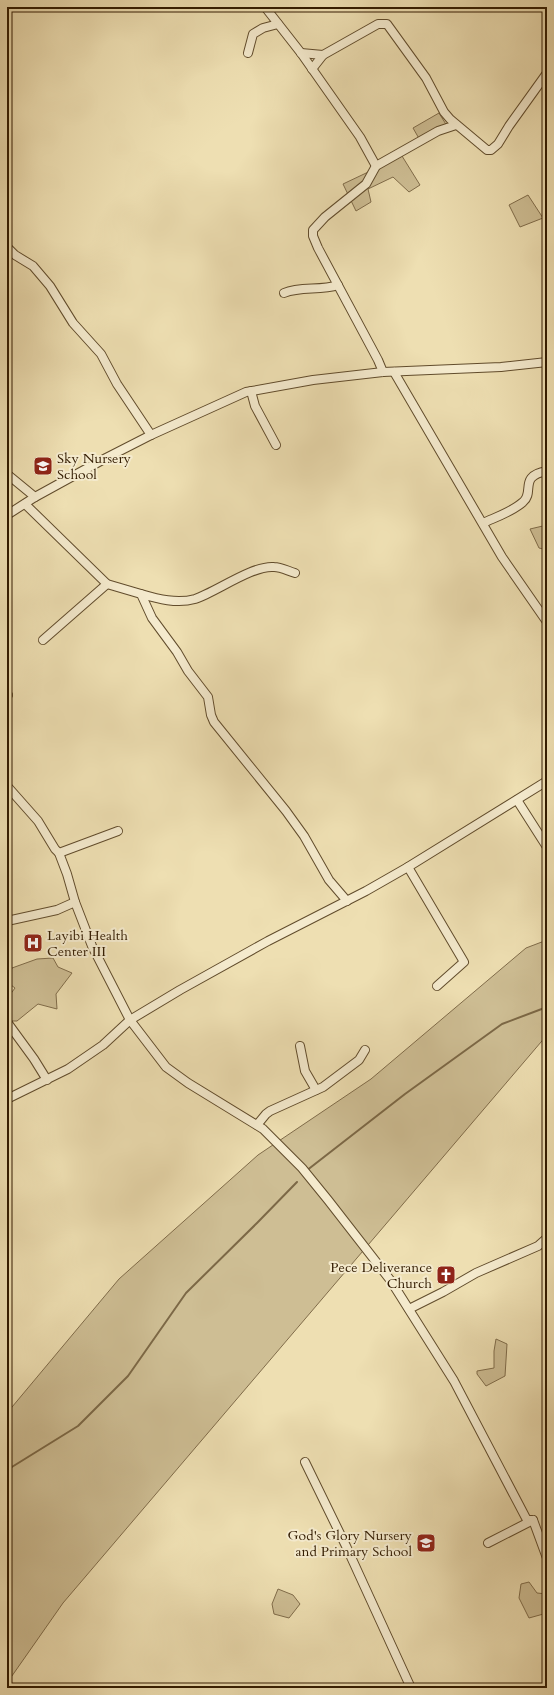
<svg xmlns="http://www.w3.org/2000/svg" width="554" height="1695" viewBox="0 0 554 1695" font-family="Cardo,serif">
  <style>
    .green { fill: #cebe94; stroke: #806c4a }
    .lines { fill: none; stroke-linecap: round; stroke-linejoin: round }
    .stream { stroke: #7c6846; stroke-width: 2 }
    .street-casing { stroke: #614c2c; stroke-width: 10 }
    .street { stroke: #f4eacd; stroke-width: 8 }
    .labels { text-anchor: middle; stroke-width: 4; stroke-linejoin: round; paint-order: stroke }
    .poi-label { font-size: 14px; fill: #321b00; stroke: #f4eacd; text-anchor: start }
  </style>
  <rect width="100%" height="100%" fill="#eedfb2"/>
  <filter id="stains"><feTurbulence type="fractalNoise" baseFrequency=".005" numOctaves="4"/><feColorMatrix values="0 0 0 0 .2 0 0 0 0 .09 0 0 0 0 .02 0 0 0 .5 -.17"/></filter>
  <radialGradient id="worn" r=".72"><stop offset=".6" stop-color="#630" stop-opacity="0"/><stop offset="1" stop-color="#630" stop-opacity=".3"/></radialGradient>
  <g class="green">
    <path d="M439 113 447 126 421 142 413 128Z"/>
    <path d="M402 156 420 185 409 192 393 177 368 189 371 202 356 211 343 184Z"/>
    <path d="M528 195 543 218 520 227 509 205Z"/>
    <path d="M547 525 544 534 547 539V550L539 548 530 529Z"/>
    <path d="M547 940V1035L63 1603 7 1683V1413L119 1279 258 1155 371 1079 526 948Z"/>
    <path d="M53 958 58 967 72 973 56 994 57 1009 38 1004 17 1021H7V995L9 996 15 988 7 982 12 968 37 959Z"/>
    <path d="M496 1339 507 1344 505 1376 486 1386 477 1374V1371L494 1368V1351Z"/>
    <path d="M529 1582 537 1593 547 1594V1613L529 1618 519 1598 521 1584Z"/>
    <path d="M278 1589 293 1595 300 1604 289 1618 274 1614 272 1604Z"/>
  </g>
  <g class="lines">
    <g class="stream">
      <path d="M306 1171 405 1094 502 1024 547 1007"/>
      <path d="M7 1470 78 1426 128 1376 186 1293 257 1223 297 1182"/>
    </g>
    <g class="street-casing">
      <g id="street">
        <path d="M265 7 301 53 360 137 376 166"/>
        <path d="M248 53 253 34 263 28 278 24"/>
        <path d="M301 53 323 55"/>
        <path d="M312 69 323 55 378 24H387L426 78 444 112 450 119 487 150H491L498 144 509 126 547 73"/>
        <path d="M7 247 15 255 33 266 50 286 73 323 101 354 117 384 151 435"/>
        <path d="M284 293C301 286 320 291 338 285"/>
        <path d="M383 372 378 360 318 248 313 236V230L325 217 366 184 376 166 438 131 456 125"/>
        <path d="M394 372 502 557 547 622"/>
        <path d="M251 391 255 406 276 445"/>
        <path d="M7 474 35 497"/>
        <path d="M25 504 107 584 141 594 152 618 177 652 188 671 208 697 211 715 214 722 286 811 304 836 329 880 347 901"/>
        <path d="M7 515 35 497 106 458 151 435 246 392 313 380 383 372 501 367 547 362"/>
        <path d="M483 523C496 517 512 512 523 502 535 492 518 476 547 471"/>
        <path d="M141 594C158 599 177 604 195 599 216 592 253 565 274 567 281 567 288 571 295 573"/>
        <path d="M43 640 107 584"/>
        <path d="M7 696 8 695"/>
        <path d="M7 786 38 821 55 849 59 853 67 874 75 902 92 946 130 1020 166 1067 188 1083 263 1129 302 1168 328 1200 391 1281 454 1381 527 1520H533L547 1558"/>
        <path d="M517 800 547 847"/>
        <path d="M59 853 118 831"/>
        <path d="M408 867 464 962 437 986"/>
        <path d="M7 921 57 910 75 902"/>
        <path d="M7 1022 34 1059 47 1080"/>
        <path d="M300 1046 305 1071 316 1090"/>
        <path d="M7 1099 68 1069 103 1045 130 1020 180 990 268 941 366 891 408 867 547 781"/>
        <path d="M257 1125 266 1114 270 1111 323 1087 359 1060 365 1050"/>
        <path d="M409 1309 443 1292 476 1273 538 1246 547 1238"/>
        <path d="M305 1462 346 1546 411 1688"/>
        <path d="M488 1543 533 1520"/>
      </g>
    </g>
    <use href="#street" class="street"/>
  </g>
  <defs>
    <g id="school-square" transform="scale(1)"><rect x="-9" y="-9" width="18" height="18" rx="4" fill="#8f2418" stroke="#f4eacd"/><path d="M0-5L7-2L0 1L-7-2ZM-4 1L0 2.5L4 1V4Q0 6-4 4Z" fill="#fff"/></g>
    <g id="hospital-square" transform="scale(1)"><rect x="-9" y="-9" width="18" height="18" rx="4" fill="#8f2418" stroke="#f4eacd"/><path d="M-5-5h3v3.5h4V-5h3V5h-3V1.5h-4V5h-3Z" fill="#fff"/></g>
    <g id="church-square" transform="scale(1)"><rect x="-9" y="-9" width="18" height="18" rx="4" fill="#8f2418" stroke="#f4eacd"/><path d="M-1.2-6h2.4v3.5h3.3v2.4h-3.3V6h-2.4V-.1h-3.3v-2.4h3.3Z" fill="#fff"/></g>
  </defs>
  <g fill-rule="evenodd">
    <use href="#school-square" x="43" y="466"/>
    <use href="#hospital-square" x="33" y="943"/>
    <use href="#church-square" x="446" y="1275"/>
    <use href="#school-square" x="426" y="1543"/>
  </g>
  <g class="labels">
    <g class="poi-label">
      <text x="57" y="463">Sky Nursery<tspan x="57" dy="16">School</tspan></text>
      <text x="47" y="940">Layibi Health<tspan x="47" dy="16">Center III</tspan></text>
      <text x="432" y="1272" text-anchor="end">Pece Deliverance<tspan x="432" dy="16">Church</tspan></text>
      <text x="412" y="1540" text-anchor="end">God's Glory Nursery<tspan x="412" dy="16">and Primary School</tspan></text>
    </g>
  </g>
  <rect width="554" height="1695" fill="none" stroke="#eedfb2" stroke-width="24"/>
  <rect x="8" y="8" width="538" height="1679" fill="none" stroke="#321b00" stroke-width="2"/>
  <rect x="12" y="12" width="530" height="1671" fill="none" stroke="#321b00"/>
  <rect width="100%" height="100%" filter="url(#stains)"/>
  <rect width="100%" height="100%" fill="url(#worn)"/>
</svg>
